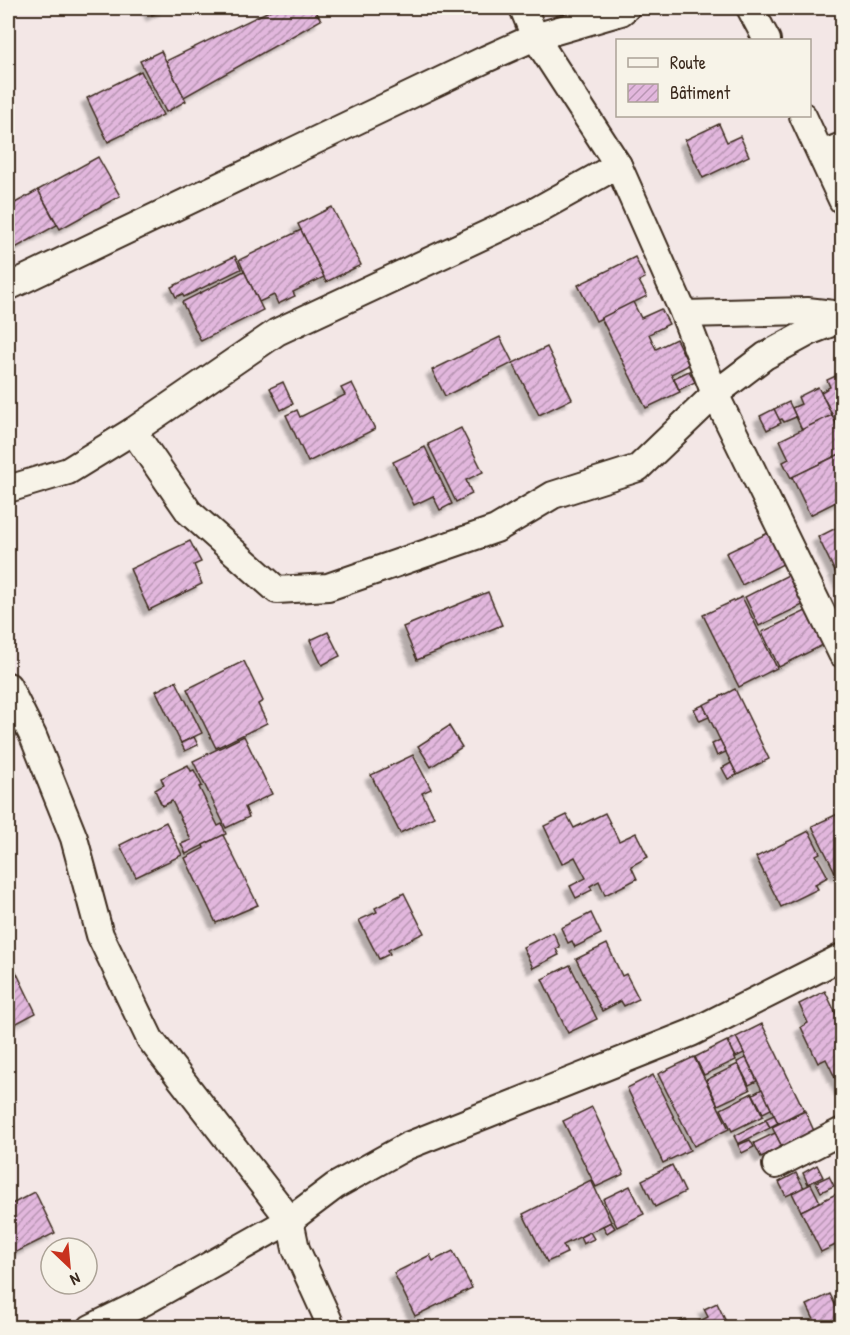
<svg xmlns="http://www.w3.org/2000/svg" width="850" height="1335" viewBox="0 0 850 1335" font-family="'Patrick Hand',sans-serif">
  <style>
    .building { fill: url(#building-hatch); stroke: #3b2a1e; stroke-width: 1.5; filter: url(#shadow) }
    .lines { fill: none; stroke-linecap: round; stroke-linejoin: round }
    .street-casing { stroke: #3b2a1e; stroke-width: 30 }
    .street { stroke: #f7f3e8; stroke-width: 26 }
  </style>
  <defs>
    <pattern id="building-hatch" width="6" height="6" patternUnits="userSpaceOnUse" patternTransform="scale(1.5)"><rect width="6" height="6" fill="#e2b7dd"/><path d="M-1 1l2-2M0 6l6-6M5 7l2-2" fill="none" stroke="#b895b3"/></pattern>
    <filter id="shadow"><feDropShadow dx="-5.5" dy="5.5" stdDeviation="1.5" flood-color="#0004"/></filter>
  </defs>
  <rect width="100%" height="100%" fill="#f3e7e6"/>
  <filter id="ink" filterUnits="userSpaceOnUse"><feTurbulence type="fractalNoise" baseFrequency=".0167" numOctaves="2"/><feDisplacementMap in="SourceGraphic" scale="12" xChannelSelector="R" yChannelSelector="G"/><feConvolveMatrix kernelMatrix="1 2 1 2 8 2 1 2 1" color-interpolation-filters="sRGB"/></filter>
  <g filter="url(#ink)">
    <g class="building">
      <path d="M148 8H166L152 15Z"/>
      <path d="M275 8H314L321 20 184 97 166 61Z"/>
      <path d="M161 51 186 101 166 112 140 61Z"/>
      <path d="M141 71 163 115 108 142 87 98Z"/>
      <path d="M719 124 727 142 740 136 749 156 703 178 685 140Z"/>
      <path d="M98 157 120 196 60 229 38 190Z"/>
      <path d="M38 190 57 225 8 252V207Z"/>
      <path d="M332 207 361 265 326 282 298 224Z"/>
      <path d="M301 230 324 277 293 292 295 296 278 304 274 295 259 302 239 260Z"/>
      <path d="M235 256 241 269 184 297 182 294 176 297 171 287Z"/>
      <path d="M635 257 645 278 639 281 647 296 596 321 578 285Z"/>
      <path d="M244 271 263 310 201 341 182 302Z"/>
      <path d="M633 302 641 318 661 309 669 324 649 334 656 349 676 339 689 365 671 374 680 392 646 408 601 318Z"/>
      <path d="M500 337 513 363 445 396 432 370Z"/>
      <path d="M547 347 572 399 539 415 513 363Z"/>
      <path d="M689 371 695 382 679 390 674 378Z"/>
      <path d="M842 373V434L821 392 830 387 827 380Z"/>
      <path d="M283 382 293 404 281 410 270 388Z"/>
      <path d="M352 383 375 429 308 462 286 415 297 410 300 417 345 395 341 388Z"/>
      <path d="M818 387 832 415 802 430 792 408 801 404 798 397Z"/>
      <path d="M789 402 796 417 784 422 782 419 779 420 774 409Z"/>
      <path d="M774 409 781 423 767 430 760 416Z"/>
      <path d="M832 415 842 436V453L791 478 783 462 789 459 780 440Z"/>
      <path d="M461 428 483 472 466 480 472 494 456 502 428 444Z"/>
      <path d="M425 447 452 504 440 510 433 496 414 505 393 462Z"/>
      <path d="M842 453V499L810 515 792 477Z"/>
      <path d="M842 525V586L818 537Z"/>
      <path d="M768 533 783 564 742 585 726 553Z"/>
      <path d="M190 541 201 562 194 565 202 584 149 610 130 569Z"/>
      <path d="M794 572 809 602 759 626 745 597Z"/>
      <path d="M488 592 502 625 417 660 403 627Z"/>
      <path d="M742 597 777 668 739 687 703 615Z"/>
      <path d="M812 608 829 642 779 667 762 632Z"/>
      <path d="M328 632 340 656 322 665 310 640Z"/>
      <path d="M244 661 263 701 258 704 267 723 216 748 187 689Z"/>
      <path d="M176 681 202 733 181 743 156 691Z"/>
      <path d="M735 689 769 759 737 775 703 705Z"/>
      <path d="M703 705 709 717 700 721 694 709Z"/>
      <path d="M449 726 462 747 431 767 418 746Z"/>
      <path d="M244 736 272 794 245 807 249 817 226 828 193 761Z"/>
      <path d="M194 737 198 745 185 751 181 743Z"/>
      <path d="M720 740 726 752 717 756 712 744Z"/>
      <path d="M413 755 431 789 422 793 434 817 400 833 371 775Z"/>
      <path d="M731 763 737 775 728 779 722 768Z"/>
      <path d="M188 765 191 771 194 770 202 786 199 787 218 826 222 824 226 834 186 854 181 844 191 840 172 801 162 806 155 790 164 785 161 778Z"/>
      <path d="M842 812V875L840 872 836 874 812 826Z"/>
      <path d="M605 813 619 841 636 833 648 857 631 866 637 879 605 895 599 881 590 886 592 890 576 898 570 886 586 878 575 857 562 864 544 826 567 815 574 828Z"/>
      <path d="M166 822 182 855 136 877 120 845Z"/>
      <path d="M809 831 820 853 816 855 828 877 815 884 818 889 781 907 756 857Z"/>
      <path d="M223 835 258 905 216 923 185 858 204 848 203 845Z"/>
      <path d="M404 893 424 933 388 950 390 954 379 959 359 920 377 912 375 908Z"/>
      <path d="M591 913 601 934 575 947 572 941 568 943 561 928Z"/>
      <path d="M553 932 560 947 556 949 559 955 533 968 523 947Z"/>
      <path d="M607 944 622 976 626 974 639 999 624 1006 621 1001 602 1011 576 959Z"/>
      <path d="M8 955 36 1013 13 1025 8 1013Z"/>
      <path d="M570 965 597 1019 568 1033 542 979Z"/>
      <path d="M825 991 842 1026V1092L826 1059 818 1063 801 1027 808 1023 799 1004Z"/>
      <path d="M762 1024 804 1110 778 1123 736 1037Z"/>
      <path d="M736 1037 744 1053 736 1057 728 1041Z"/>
      <path d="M727 1041 736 1060 704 1075 695 1057Z"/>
      <path d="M694 1057 729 1129 694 1146 658 1074Z"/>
      <path d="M746 1058 757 1081 749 1085 737 1062Z"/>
      <path d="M738 1064 750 1090 718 1105 706 1080Z"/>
      <path d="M653 1075 690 1150 663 1163 627 1088Z"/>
      <path d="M762 1089 771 1109 763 1113 753 1094Z"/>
      <path d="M752 1093 763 1116 732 1131 721 1109Z"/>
      <path d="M592 1107 624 1174 596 1187 563 1121Z"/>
      <path d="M805 1111 814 1131 782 1147 772 1127Z"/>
      <path d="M774 1115 778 1123 770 1127 765 1119Z"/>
      <path d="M766 1120 770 1128 738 1144 734 1136Z"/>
      <path d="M775 1133 782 1147 761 1157 754 1143Z"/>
      <path d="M750 1140 754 1147 742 1153 738 1145Z"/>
      <path d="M672 1165 685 1192 655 1207 642 1180Z"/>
      <path d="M817 1165 823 1177 808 1184 803 1173Z"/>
      <path d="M796 1173 804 1188 786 1196 779 1182Z"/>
      <path d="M829 1176 834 1186 821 1192 816 1182Z"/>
      <path d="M591 1180 611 1222 563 1245 567 1253 547 1262 523 1214Z"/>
      <path d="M811 1184 820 1202 801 1211 792 1193Z"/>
      <path d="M630 1186 644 1214 617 1227 603 1199Z"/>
      <path d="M35 1192 55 1233 8 1256V1206Z"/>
      <path d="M838 1193 842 1201V1242L821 1252 801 1211Z"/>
      <path d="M611 1222 615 1228 607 1233 603 1226Z"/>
      <path d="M590 1232 594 1239 583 1244 580 1237Z"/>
      <path d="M453 1251 472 1288 415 1316 394 1273 430 1255 433 1261Z"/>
      <path d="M830 1294 842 1319V1328H818L807 1305Z"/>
      <path d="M717 1303 729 1328H694L692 1325 708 1317 704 1309Z"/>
      <path d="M685 1319 689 1328H667Z"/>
    </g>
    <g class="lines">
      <g class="street-casing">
        <g id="street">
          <path d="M523 8 535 37 618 165 684 314 715 394 842 654"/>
          <path d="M750 8 767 40"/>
          <path d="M803 116 842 200"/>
          <path d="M822 154 842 146"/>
          <path d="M8 287 486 59 535 37 621 12 626 8"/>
          <path d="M684 314 807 311 842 315"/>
          <path d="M133 431 189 512 277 590 328 587 496 529 553 495 638 468 715 394 765 356 811 331 842 319"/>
          <path d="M8 489 68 471 133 431 277 332 532 213 618 165"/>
          <path d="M8 686 33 736 74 838 100 935 150 1039 290 1220 296 1249 332 1328"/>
          <path d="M776 1165 842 1131"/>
          <path d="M91 1328 146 1301 290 1220 335 1186 407 1146 691 1033 842 957"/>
        </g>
      </g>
      <use href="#street" class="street"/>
    </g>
  </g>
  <rect width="850" height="1335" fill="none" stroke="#f7f3e8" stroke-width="30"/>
  <rect x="15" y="15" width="820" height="1305" fill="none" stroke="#3b2a1e" stroke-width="2" filter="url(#ink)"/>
  <rect x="616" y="39" width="195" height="78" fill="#f7f3e8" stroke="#aca397" stroke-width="1.5"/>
  <rect x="628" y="58" width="30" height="9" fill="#f7f3e8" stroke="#aca397" stroke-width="1.5"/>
  <text x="670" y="69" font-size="18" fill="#3b2a1e">Route</text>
  <rect x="628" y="84" width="30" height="18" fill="url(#building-hatch)" stroke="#aca397" stroke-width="1.5"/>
  <text x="670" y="99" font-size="18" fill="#3b2a1e">Bâtiment</text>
  <g transform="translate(69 1266) rotate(154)"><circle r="28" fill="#f7f3e8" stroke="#aca397" stroke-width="1.5"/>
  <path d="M0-4.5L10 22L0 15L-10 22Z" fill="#c8321e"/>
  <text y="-9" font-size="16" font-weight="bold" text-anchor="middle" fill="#3b2a1e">N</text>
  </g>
</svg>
